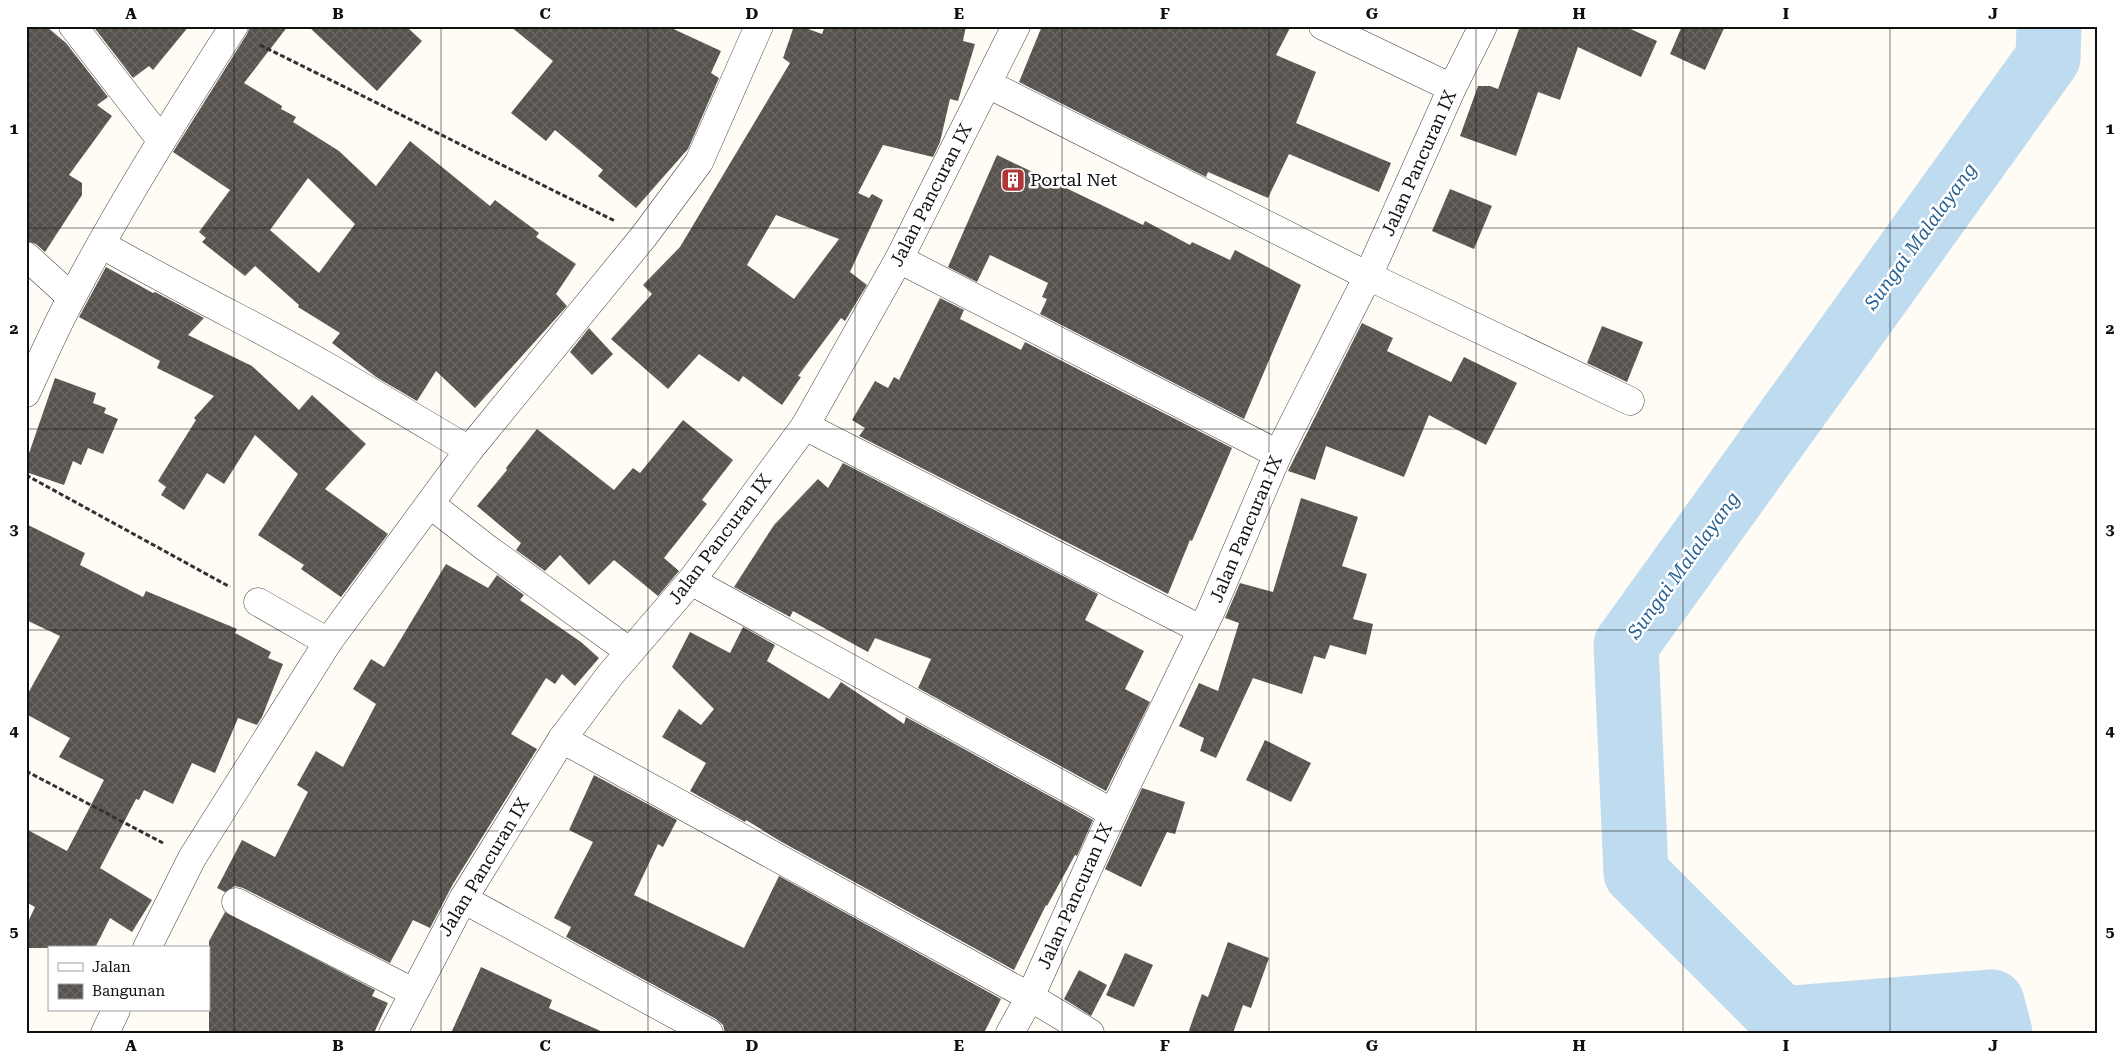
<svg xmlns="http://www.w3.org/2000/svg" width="2124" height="1059" viewBox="0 0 2124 1059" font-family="'Roboto Serif',serif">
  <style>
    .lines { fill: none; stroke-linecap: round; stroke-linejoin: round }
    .river { stroke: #bedbf0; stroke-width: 65 }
    .building { fill: url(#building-cross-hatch); fill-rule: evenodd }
    .minor-casing { stroke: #434343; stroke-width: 29 }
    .path { stroke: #323232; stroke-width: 3; stroke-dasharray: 5 2.5; stroke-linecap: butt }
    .minor { stroke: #fff; stroke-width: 28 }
    .grid { fill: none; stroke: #101010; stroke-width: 1; stroke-opacity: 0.55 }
    .labels { text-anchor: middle; stroke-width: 5; stroke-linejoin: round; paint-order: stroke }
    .street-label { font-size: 18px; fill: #101010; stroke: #fff }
    .poi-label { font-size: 18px; fill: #101010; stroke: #fff; text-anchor: start }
    .water-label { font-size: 19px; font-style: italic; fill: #276194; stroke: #fff }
    .neatline { fill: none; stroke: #101010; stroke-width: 2 }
    .grid-label { font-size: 16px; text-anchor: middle; font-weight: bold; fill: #101010 }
  </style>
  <defs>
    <pattern id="building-cross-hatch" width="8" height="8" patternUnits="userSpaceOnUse" patternTransform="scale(1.25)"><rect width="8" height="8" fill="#57524d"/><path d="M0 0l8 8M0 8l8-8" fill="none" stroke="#6a6662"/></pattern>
  </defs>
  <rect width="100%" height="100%" fill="#fefcf4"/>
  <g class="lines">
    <path class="river" d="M2000 1033 1992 1002 1782 1019 1636 873 1626 645 2048 58 2049 26"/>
  </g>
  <g class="building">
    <path d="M26 26H46L66 43 108 97 97 105 112 116 69 175 82 183V195L45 252 36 244 26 241Z"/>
    <path d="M93 26H189L153 70 149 66 133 78Z"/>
    <path d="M250 26H288L244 83 282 106 281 109 296 117 293 122 339 151 376 186 410 141 490 206 495 200 539 233 536 237 576 264 556 294 567 306 475 408 436 371 417 401 376 377 332 343 340 333 298 307 299 305 255 266 245 276 202 242 206 238 199 232 230 190 173 152 247 34ZM308 178 355 224 319 273 270 230Z"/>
    <path d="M308 26H406L422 41 377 91Z"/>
    <path d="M510 26H667L721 51 711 73 719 78 688 149 636 208 598 176 603 170 555 130 546 141 511 113 553 61Z"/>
    <path d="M794 26H800L822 34 825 26H966L963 41 975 44 958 101 950 99 940 142 933 157 883 145 858 193 869 198 872 194 883 200 850 272 867 285 845 321 841 318 798 376 801 377 782 405 743 376 739 382 699 354 668 389 611 339 652 294 643 285 680 247 790 63 783 58ZM776 215 839 239 794 299 747 265Z"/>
    <path d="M1042 26H1291L1276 55 1316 72 1296 123 1391 163 1379 192 1289 154 1268 198 1208 172 1206 177 1019 82Z"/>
    <path d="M1520 26H1624L1657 41 1641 77 1578 47 1560 100 1538 92 1516 156 1460 136 1478 86H1490L1498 89Z"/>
    <path d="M1682 26H1725L1705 70 1670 54Z"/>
    <path d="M997 155 1143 225 1145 221 1190 245 1192 242 1230 260 1235 250 1301 285 1244 419 1040 314 1047 299 1042 297 1048 283 990 255 977 282 948 267Z"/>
    <path d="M1450 189 1492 206 1474 249 1432 231Z"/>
    <path d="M106 267 153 293 155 292 204 318 188 335 252 366 299 410 312 395 366 444 325 489 388 534 341 597 301 569 304 565 258 535 298 474 255 435 224 484 207 473 184 510 161 495 166 487 158 481 196 420 194 418 214 396 157 368 160 361 79 317Z"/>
    <path d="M940 298 964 310 960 319 1021 350 1025 342 1232 448 1192 541 1190 540 1168 594 859 436 865 428 852 420 875 381 888 388 894 377 899 380Z"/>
    <path d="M1362 323 1393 338 1387 351 1451 382 1464 357 1517 383 1486 445 1429 415 1404 477 1326 446 1315 480 1288 471Z"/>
    <path d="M1602 326 1643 342 1627 382 1587 363Z"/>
    <path d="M589 328 613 354 592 375 570 352Z"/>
    <path d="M55 378 96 393 93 403 106 408 104 413 118 419 103 454 88 448 81 465 73 461 64 485 26 472V462Z"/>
    <path d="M683 420 733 460 702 500 707 504 664 558 679 571 658 596 614 560 589 585 560 555 545 571 516 550 521 543 477 506 507 470 506 468 537 429 614 490 633 468 640 473Z"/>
    <path d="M843 463 1098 594 1085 620 1144 651 1125 689 1150 702 1106 791 918 688 931 659 875 638 868 652 793 611 790 617 734 587 774 525 818 479 828 488Z"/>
    <path d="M1301 498 1358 517 1342 566 1367 574 1353 619 1373 624 1366 655 1330 645 1325 659 1314 656 1302 694 1253 678 1216 758 1200 751 1204 738 1179 726 1199 683 1218 691 1239 623 1225 618 1240 583 1273 592Z"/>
    <path d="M26 524 85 553 80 565 143 597 146 591 237 629 235 633 271 652 268 658 283 664 262 717 257 725 238 718 215 773 192 763 173 804 144 790 139 800 136 799 100 868 152 900 132 932 110 918 95 948H26V926L35 907 26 902V829L67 851 104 780 59 757 70 738 26 714V697L60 636 26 620Z"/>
    <path d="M446 564 488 588 497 575 524 595 520 600 581 642 599 658 575 686 562 674 555 684 546 678 511 734 537 749 453 884 430 928 413 920 390 963 243 888 235 886 225 892 217 888 242 840 275 857 308 792 297 785 316 751 343 767 376 704 353 689 371 659 384 667Z"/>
    <path d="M743 627 775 645 767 661 829 699 841 682 904 724 906 717 1093 820 1077 856 1075 855 1047 906 1046 905 1014 970 780 841 746 820 745 822 690 791 706 763 662 737 679 709 701 725 714 709 672 667 690 632 730 653Z"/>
    <path d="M1265 740 1311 763 1291 802 1246 780Z"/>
    <path d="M594 775 677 820 663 847 658 844 634 895 744 948 779 876 1001 999 984 1033H725L723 1025 716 1019 566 937 571 927 554 918 593 842 569 830Z"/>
    <path d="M1142 788 1185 802 1175 834 1167 832 1141 887 1105 869Z"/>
    <path d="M225 912 375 990 372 996 388 1003 374 1033H209V941Z"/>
    <path d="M1228 942 1269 958 1251 1008 1243 1005 1233 1033H1188L1202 994 1208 997Z"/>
    <path d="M1125 953 1153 965 1134 1007 1106 995Z"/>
    <path d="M481 967 552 1000 549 1008 605 1033H451Z"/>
    <path d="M1079 970 1107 985 1091 1016 1064 999Z"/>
  </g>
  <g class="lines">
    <g class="minor-casing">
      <g id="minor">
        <path d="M73 26 161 140"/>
        <path d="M1323 26 1452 88"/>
        <path d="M988 84 1368 276 1630 401"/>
        <path d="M101 244C146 270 192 294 238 318 317 359 393 405 469 450"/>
        <path d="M26 256 71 297"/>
        <path d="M899 259 1278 454"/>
        <path d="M26 393C41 361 55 328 72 297 121 204 177 115 234 26"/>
        <path d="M805 426 1202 630"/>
        <path d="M430 504 485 547 630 652"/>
        <path d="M691 581 1113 813"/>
        <path d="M258 602 328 642"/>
        <path d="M562 739 1030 997 1090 1033"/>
        <path d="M463 899 709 1033"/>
        <path d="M236 902 413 992"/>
        <path d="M147 948 192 858 328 642 469 450 644 236 699 162 759 26"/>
        <path d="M105 1033 116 1010"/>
        <path d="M393 1033 463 899 562 739 610 675 691 581 805 426 899 259 1016 26"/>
        <path d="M1010 1033 1030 997 1113 813 1210 613 1278 454 1368 276 1452 88 1483 26"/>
      </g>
    </g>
    <g class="path">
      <path d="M260 45 615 221"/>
      <path d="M26 475 230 587"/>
      <path d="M26 771 163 843"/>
    </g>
    <use href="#minor" class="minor"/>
  </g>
  <path class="grid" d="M234 26V1033M441 26V1033M648 26V1033M855 26V1033M1062 26V1033M1269 26V1033M1476 26V1033M1683 26V1033M1890 26V1033M26 228H2098M26 429H2098M26 630H2098M26 831H2098"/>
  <defs>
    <g id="building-square" transform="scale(1.25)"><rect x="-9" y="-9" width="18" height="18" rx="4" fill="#b03739" stroke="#fff"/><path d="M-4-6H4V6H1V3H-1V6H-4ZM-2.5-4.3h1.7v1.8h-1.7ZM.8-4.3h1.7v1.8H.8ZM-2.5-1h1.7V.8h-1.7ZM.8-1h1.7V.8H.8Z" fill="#fff"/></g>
  </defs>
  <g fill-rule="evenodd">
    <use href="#building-square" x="1013" y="180"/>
  </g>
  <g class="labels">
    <g class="street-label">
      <text transform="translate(1419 163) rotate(-66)" y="6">Jalan Pancuran IX</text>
      <text transform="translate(931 195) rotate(-63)" y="6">Jalan Pancuran IX</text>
      <text transform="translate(1246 529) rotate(-67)" y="6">Jalan Pancuran IX</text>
      <text transform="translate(720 539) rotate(-53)" y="6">Jalan Pancuran IX</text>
      <text transform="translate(484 867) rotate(-59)" y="6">Jalan Pancuran IX</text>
      <text transform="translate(1075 896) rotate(-66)" y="6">Jalan Pancuran IX</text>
    </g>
    <g class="poi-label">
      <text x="1030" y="186">Portal Net</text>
    </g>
    <g class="water-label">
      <text transform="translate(1920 236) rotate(-54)" y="7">Sungai Malalayang</text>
      <text transform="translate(1683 565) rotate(-54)" y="7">Sungai Malalayang</text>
    </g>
  </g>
  <rect width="2124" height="1059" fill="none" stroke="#ffffff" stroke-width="55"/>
  <rect x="48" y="946" width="162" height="65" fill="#ffffff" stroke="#9f9f9f"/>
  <rect x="58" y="963" width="25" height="8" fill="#ffffff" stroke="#9f9f9f"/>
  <text x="92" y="972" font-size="15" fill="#101010">Jalan</text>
  <rect x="58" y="984" width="25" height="15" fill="url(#building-cross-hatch)" stroke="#9f9f9f"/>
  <text x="92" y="996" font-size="15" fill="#101010">Bangunan</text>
  <rect x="28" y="28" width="2068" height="1004" class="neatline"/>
  <g class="grid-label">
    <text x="131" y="19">A</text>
    <text x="338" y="19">B</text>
    <text x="545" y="19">C</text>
    <text x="752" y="19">D</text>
    <text x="959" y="19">E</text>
    <text x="1165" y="19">F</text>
    <text x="1372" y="19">G</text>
    <text x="1579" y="19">H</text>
    <text x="1786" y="19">I</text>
    <text x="1993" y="19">J</text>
    <text x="14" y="134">1</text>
    <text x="2110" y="134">1</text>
    <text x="14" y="334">2</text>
    <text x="2110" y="334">2</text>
    <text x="14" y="535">3</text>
    <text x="2110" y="535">3</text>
    <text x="14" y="736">4</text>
    <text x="2110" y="736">4</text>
    <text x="14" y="937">5</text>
    <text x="2110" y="937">5</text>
    <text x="131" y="1051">A</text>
    <text x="338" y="1051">B</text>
    <text x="545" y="1051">C</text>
    <text x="752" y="1051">D</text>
    <text x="959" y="1051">E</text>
    <text x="1165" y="1051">F</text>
    <text x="1372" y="1051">G</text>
    <text x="1579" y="1051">H</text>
    <text x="1786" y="1051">I</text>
    <text x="1993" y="1051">J</text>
  </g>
</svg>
